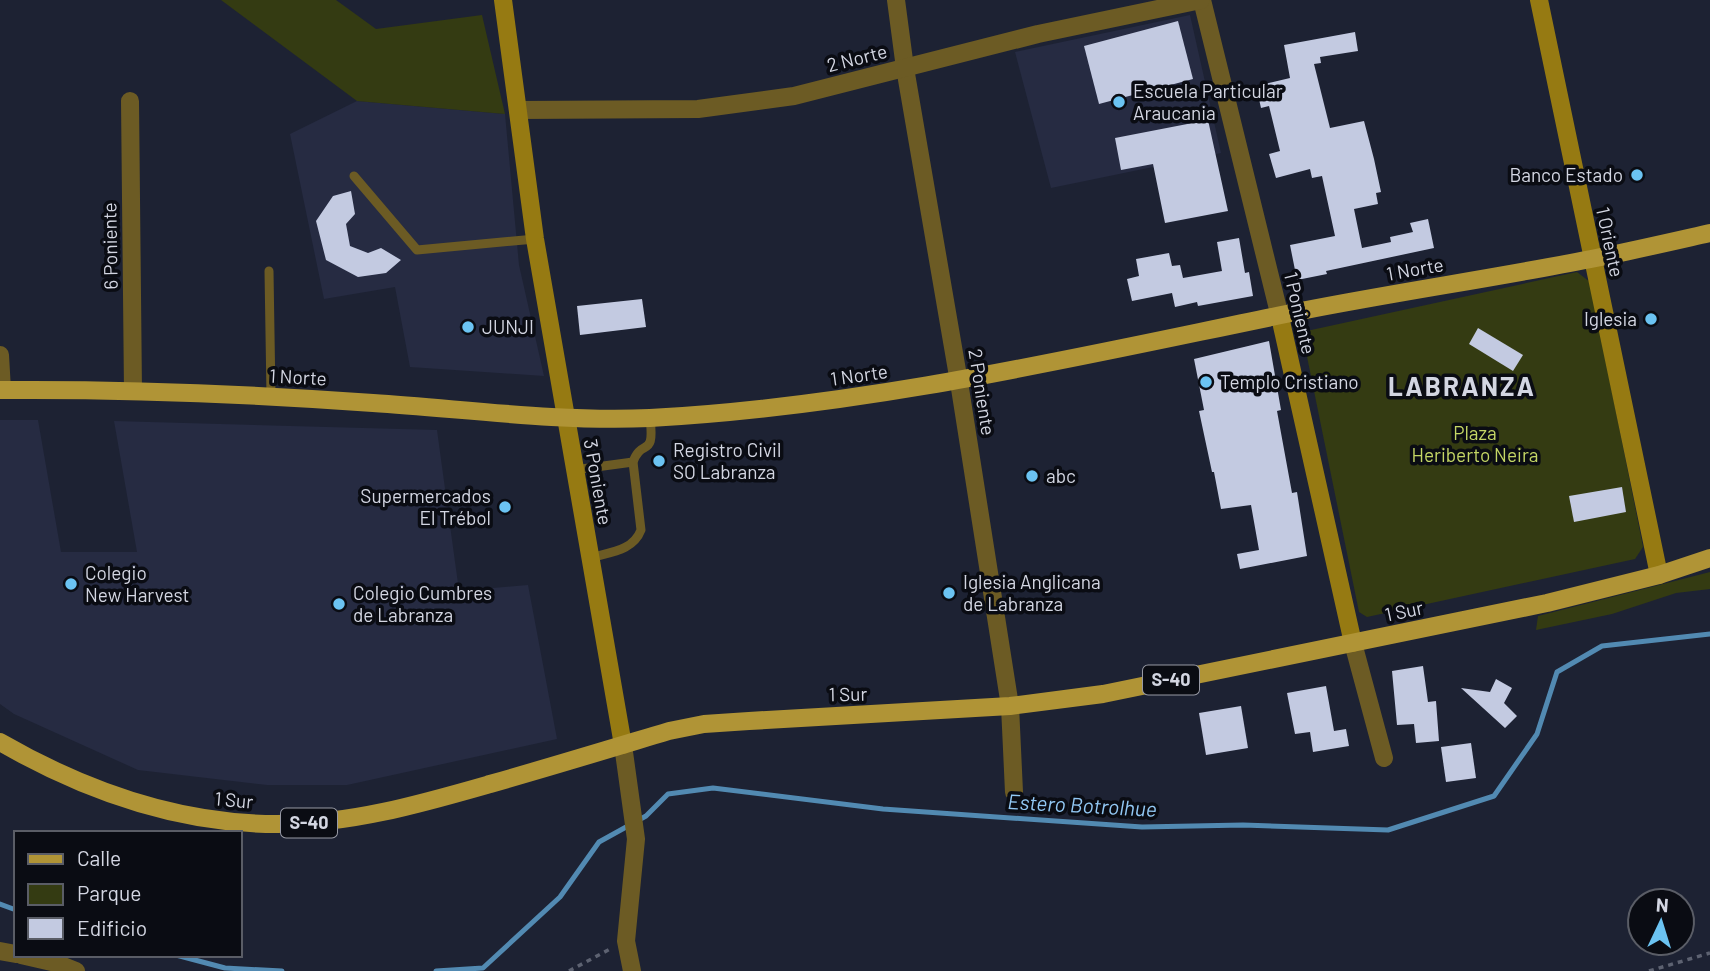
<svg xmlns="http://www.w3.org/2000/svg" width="1710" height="971" viewBox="0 0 1710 971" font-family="Barlow,sans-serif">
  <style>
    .built { fill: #262b42 }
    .green { fill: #343b12 }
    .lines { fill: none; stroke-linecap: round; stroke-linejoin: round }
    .stream { stroke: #528ab2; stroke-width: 5 }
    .building { fill: #c3cae1 }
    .path { stroke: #5d6271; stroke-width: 3.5; stroke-dasharray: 5 5; stroke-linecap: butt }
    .lane { stroke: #6c5b24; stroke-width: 9 }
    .street { stroke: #6c5b24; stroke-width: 18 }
    .secondary { stroke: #967a12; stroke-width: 18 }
    .primary { stroke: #b09436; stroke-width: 18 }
    .poi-dot { fill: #6bc3f2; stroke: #0a0c13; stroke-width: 2.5 }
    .labels { text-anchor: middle; stroke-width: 7; stroke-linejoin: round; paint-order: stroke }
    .shield { fill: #0a0c13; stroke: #9799a4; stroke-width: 2 }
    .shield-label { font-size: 18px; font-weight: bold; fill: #d3d6e2 }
    .street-label { font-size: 19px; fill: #d3d6e2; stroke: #0a0c13 }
    .poi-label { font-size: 19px; fill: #d3d6e2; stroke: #0a0c13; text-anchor: start }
    .park-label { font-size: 19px; fill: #c4d665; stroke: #0a0c13 }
    .water-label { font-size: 21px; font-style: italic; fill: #92c8f4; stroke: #0a0c13 }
    .district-label { font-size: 26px; font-weight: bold; letter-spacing: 2px; fill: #d3d6e2; stroke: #0a0c13 }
  </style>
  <rect width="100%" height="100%" fill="#1d2233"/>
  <g class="built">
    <path d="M1190 15 1221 153 1051 188 1015 52Z"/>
    <path d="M357 101 505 114 519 265 544 376 410 367 395 287 324 299 290 134Z"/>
    <path d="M0 420H38L61 552H137L114 421 437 430 459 591 528 585 557 739 347 785H267L138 770 14 714 0 704Z"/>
  </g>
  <g class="green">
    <path d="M221 0H336L376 29 482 15 505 114 357 101Z"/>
    <path d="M1577 272 1590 282 1643 547 1635 559 1367 617 1359 612 1302 332Z"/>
    <path d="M1710 572V589L1676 593 1612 614 1536 630 1538 616Z"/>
  </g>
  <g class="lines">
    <g class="stream">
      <path d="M0 904 16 910"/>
      <path d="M176 955 225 968 282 971"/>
      <path d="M436 971 483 968 560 897 599 842 646 816 668 794 713 788 883 809 1142 827 1243 825 1388 830 1494 796 1537 734 1557 672 1602 646 1710 634"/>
    </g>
  </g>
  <g class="building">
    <path d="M1178 21 1193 79 1099 104 1084 46Z"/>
    <path d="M1355 32 1358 51 1320 57 1321 63 1314 64 1330 128 1364 121 1374 159 1381 192 1376 193 1378 204 1354 209 1362 248 1391 242 1390 237 1413 232 1410 223 1428 219 1434 248 1326 271 1327 274 1297 280 1290 245 1335 236 1322 176 1312 178 1310 169 1276 178 1269 154 1280 151 1269 106 1261 108 1256 86 1290 78 1284 45Z"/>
    <path d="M1208 120 1228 211 1165 223 1153 164 1121 170 1115 138Z"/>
    <path d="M351 191 355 214 346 224 350 246 368 253 381 248 401 260 386 273 358 277 326 260 316 221 333 196Z"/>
    <path d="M1239 238 1245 273 1249 272 1253 296 1198 306 1197 302 1175 307 1172 293 1132 301 1127 279 1139 276 1136 259 1169 253 1172 266 1180 265 1183 278 1222 271 1217 242Z"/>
    <path d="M642 299 646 327 580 335 577 306Z"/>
    <path d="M1478 328 1523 355 1513 371 1469 344Z"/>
    <path d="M1269 341 1281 410 1277 411 1292 493 1297 492 1307 556 1240 569 1237 554 1259 550 1251 505 1221 509 1214 472H1212L1199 411 1204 410 1194 359Z"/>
    <path d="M1622 487 1626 512 1574 522 1569 496Z"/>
    <path d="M1423 666 1428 702 1436 701 1439 741 1416 743 1414 724 1397 725 1392 671Z"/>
    <path d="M1496 679 1512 688 1504 703 1517 716 1505 728 1461 688 1490 692Z"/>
    <path d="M1326 686 1334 731 1346 729 1349 746 1313 752 1310 732 1295 734 1287 693Z"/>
    <path d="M1241 706 1248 748 1206 755 1199 713Z"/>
    <path d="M1471 743 1476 778 1446 782 1441 747Z"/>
  </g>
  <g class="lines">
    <g class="path">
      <path d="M569 971 610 949"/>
      <path d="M1649 971 1710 953"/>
    </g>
    <g class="lane">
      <path d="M354 176 417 250 535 239"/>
      <path d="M269 271 271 396"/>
      <path d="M574 470 633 462"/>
      <path d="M590 558C610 552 633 551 641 530L633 462C642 437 655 460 650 418"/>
    </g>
    <g class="street">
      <path d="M896 0 905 68 959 382 1010 706 1014 792"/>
      <path d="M1202 0 1280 317"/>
      <path d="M130 101 133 391"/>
      <path d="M518 110 698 109 794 96 1038 34 1201 0"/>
      <path d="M0 355 2 390"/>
      <path d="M1353 643 1384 758"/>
      <path d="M623 745 636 839 626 941 632 971"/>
      <path d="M0 951 16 954"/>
      <path d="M21 955 56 963 76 971"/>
    </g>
    <g class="secondary">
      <path d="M503 0 535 239 623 745"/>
      <path d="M1539 0 1659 575"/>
      <path d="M1280 317 1353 643"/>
    </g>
    <g class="primary">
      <path d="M0 390C125 389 249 394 373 403 465 409 558 422 650 418 871 406 1085 355 1301 311 1397 292 1495 278 1591 259 1631 251 1670 242 1710 233"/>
      <path d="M0 742C85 791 178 824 277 824 351 824 420 804 490 784 550 767 609 749 669 731L704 724 749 721 1010 706 1103 694 1547 603 1659 575 1710 558"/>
    </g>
  </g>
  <g class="poi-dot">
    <circle cx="1119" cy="102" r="7"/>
    <circle cx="1637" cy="175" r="7"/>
    <circle cx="1651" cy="319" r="7"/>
    <circle cx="468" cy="327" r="7"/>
    <circle cx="1206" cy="382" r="7"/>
    <circle cx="659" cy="461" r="7"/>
    <circle cx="1032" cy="476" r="7"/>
    <circle cx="505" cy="507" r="7"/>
    <circle cx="71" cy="584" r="7"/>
    <circle cx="949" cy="593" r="7"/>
    <circle cx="339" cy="604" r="7"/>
  </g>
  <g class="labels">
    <g class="shield">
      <rect x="1143" y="665.5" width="56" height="29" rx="5"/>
      <rect x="281" y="808.5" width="56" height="29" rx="5"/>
    </g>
    <g class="shield-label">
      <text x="1171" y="686">S-40</text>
      <text x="309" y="829">S-40</text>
    </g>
    <g class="street-label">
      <text transform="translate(857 58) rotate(-14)" y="7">2 Norte</text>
      <text transform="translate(1610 242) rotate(78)" y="7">1 Oriente</text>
      <text transform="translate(110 246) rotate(-91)" y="7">6 Poniente</text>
      <text transform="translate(1415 269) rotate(-10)" y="7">1 Norte</text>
      <text transform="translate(1300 313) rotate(77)" y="7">1 Poniente</text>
      <text transform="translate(859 375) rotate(-8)" y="7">1 Norte</text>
      <text transform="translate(298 377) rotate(3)" y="7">1 Norte</text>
      <text transform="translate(982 392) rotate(81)" y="7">2 Poniente</text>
      <text transform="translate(598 482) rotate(80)" y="7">3 Poniente</text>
      <text transform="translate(1404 611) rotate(-12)" y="7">1 Sur</text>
      <text transform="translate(848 694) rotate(-1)" y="7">1 Sur</text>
      <text transform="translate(234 800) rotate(5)" y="7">1 Sur</text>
    </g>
    <g class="poi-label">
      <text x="1133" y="98">Escuela Particular<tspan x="1133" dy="22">Araucania</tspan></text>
      <text x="1623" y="182" text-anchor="end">Banco Estado</text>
      <text x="1637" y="326" text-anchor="end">Iglesia</text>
      <text x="482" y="334">JUNJI</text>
      <text x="1220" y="389">Templo Cristiano</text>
      <text x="673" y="457">Registro Civil<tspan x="673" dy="22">SO Labranza</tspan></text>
      <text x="1046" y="483">abc</text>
      <text x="491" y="503" text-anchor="end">Supermercados<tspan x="491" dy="22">El Trébol</tspan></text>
      <text x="85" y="580">Colegio<tspan x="85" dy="22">New Harvest</tspan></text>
      <text x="963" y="589">Iglesia Anglicana<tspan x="963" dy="22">de Labranza</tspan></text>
      <text x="353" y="600">Colegio Cumbres<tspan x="353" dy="22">de Labranza</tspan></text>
    </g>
    <g class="park-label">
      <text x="1475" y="440">Plaza<tspan x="1475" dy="22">Heriberto Neira</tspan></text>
    </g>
    <g class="water-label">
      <text transform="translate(1082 806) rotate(3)" y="7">Estero Botrolhue</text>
    </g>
    <g class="district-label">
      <text x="1462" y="396">LABRANZA</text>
    </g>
  </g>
  <rect x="14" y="831" width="228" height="126" fill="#0a0c13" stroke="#5a5d66" stroke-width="2"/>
  <rect x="28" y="854" width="35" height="10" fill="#b09436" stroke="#5a5d66" stroke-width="2"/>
  <text x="77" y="866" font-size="21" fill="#d3d6e2">Calle</text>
  <rect x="28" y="884" width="35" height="21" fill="#343b12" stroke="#5a5d66" stroke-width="2"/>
  <text x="77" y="901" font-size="21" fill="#d3d6e2">Parque</text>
  <rect x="28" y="918" width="35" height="21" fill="#c3cae1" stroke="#5a5d66" stroke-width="2"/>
  <text x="77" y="936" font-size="21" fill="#d3d6e2">Edificio</text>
  <g transform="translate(1661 922) rotate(4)"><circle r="33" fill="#0a0c13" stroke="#5a5d66" stroke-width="2"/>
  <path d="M0-5L12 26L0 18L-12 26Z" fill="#6bc3f2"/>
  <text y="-10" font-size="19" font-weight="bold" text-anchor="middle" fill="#d3d6e2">N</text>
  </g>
</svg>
